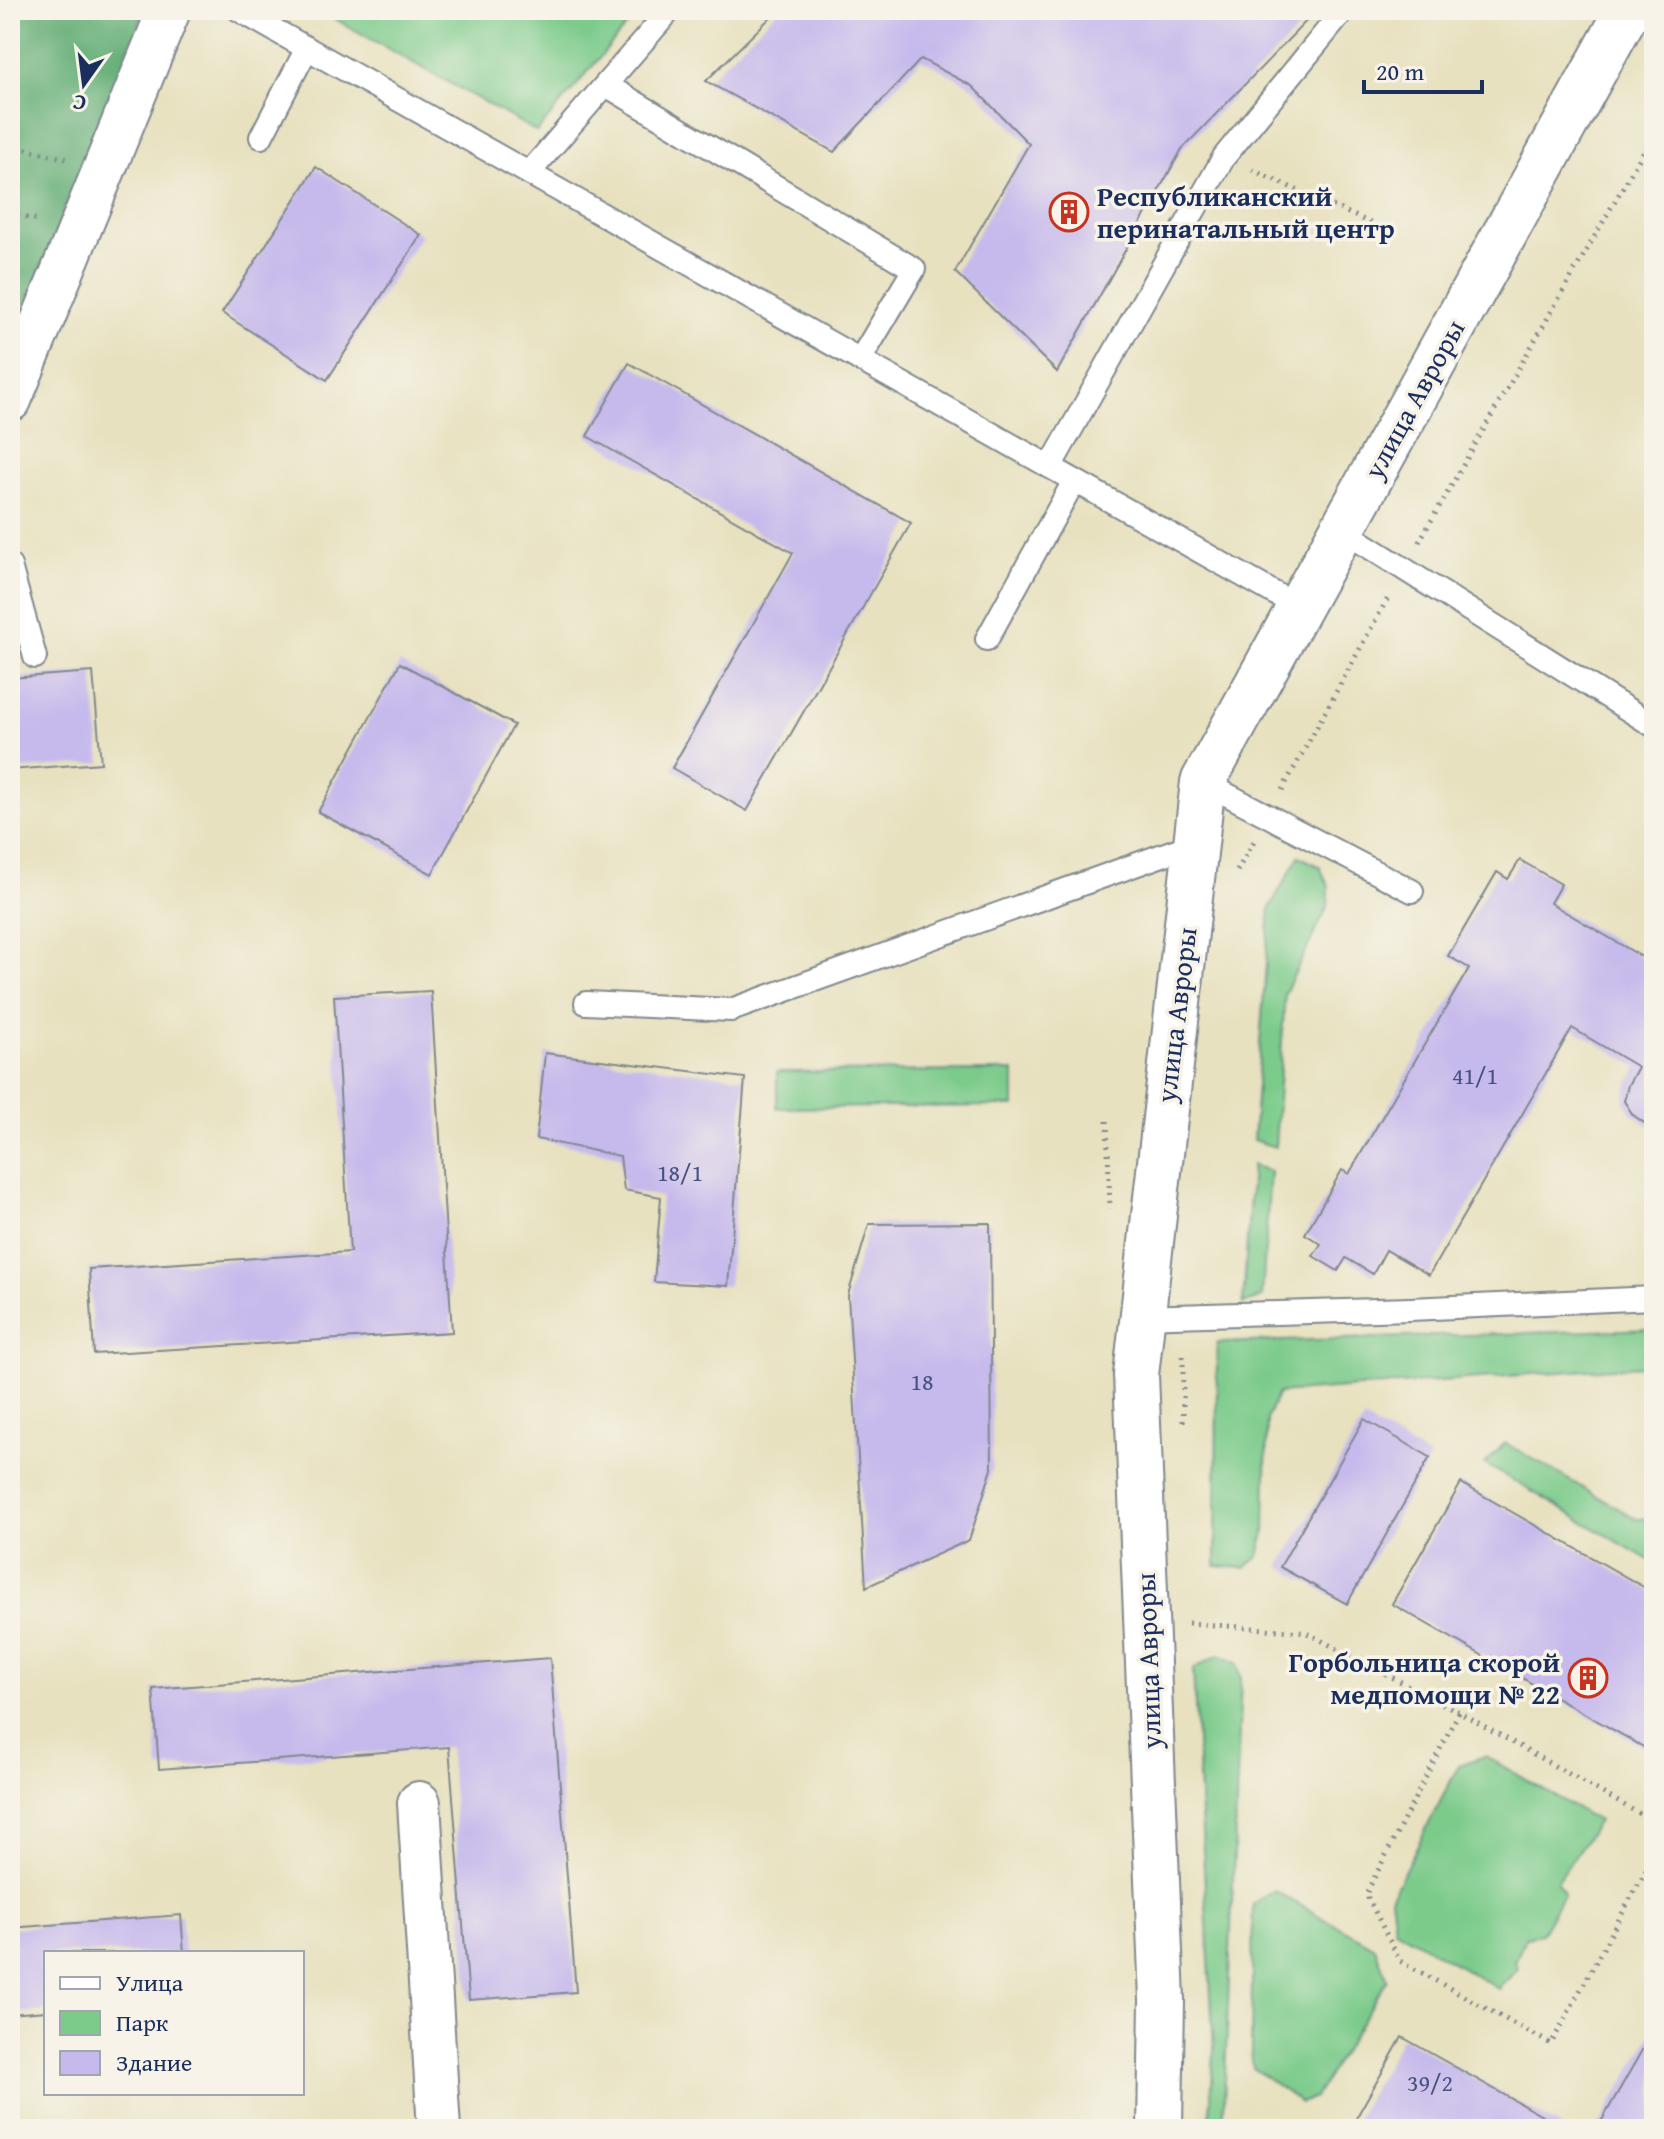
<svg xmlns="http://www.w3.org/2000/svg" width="1664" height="2139" viewBox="0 0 1664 2139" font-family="'Gentium Book Plus',serif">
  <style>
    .green { fill: #7ccb8b; stroke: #4c7d74; stroke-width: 2 }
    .forest { fill: #65af77; stroke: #406f6a; stroke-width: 2 }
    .building { fill: #c6b9ec }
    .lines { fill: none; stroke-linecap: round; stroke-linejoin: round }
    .service-casing { stroke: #81888e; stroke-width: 26 }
    .minor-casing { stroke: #81888e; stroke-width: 46 }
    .tertiary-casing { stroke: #81888e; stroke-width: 48 }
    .path { stroke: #81888e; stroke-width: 5; stroke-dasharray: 2 6; stroke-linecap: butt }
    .service { stroke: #fff; stroke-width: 22 }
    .minor { stroke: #fff; stroke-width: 42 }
    .tertiary { stroke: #fff; stroke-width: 44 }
    .labels { text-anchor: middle; stroke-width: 7; stroke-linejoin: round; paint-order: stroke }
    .number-label { font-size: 24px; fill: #465282 }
    .poi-label { font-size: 28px; font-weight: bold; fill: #1b2f5e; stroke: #f7f3e8; text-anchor: start }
    .street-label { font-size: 28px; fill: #1b2f5e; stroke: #f7f3e8 }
  </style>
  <rect width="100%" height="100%" fill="#f7f3e8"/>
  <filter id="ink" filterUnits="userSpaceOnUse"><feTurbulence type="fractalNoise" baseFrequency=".0125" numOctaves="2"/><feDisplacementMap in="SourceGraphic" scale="16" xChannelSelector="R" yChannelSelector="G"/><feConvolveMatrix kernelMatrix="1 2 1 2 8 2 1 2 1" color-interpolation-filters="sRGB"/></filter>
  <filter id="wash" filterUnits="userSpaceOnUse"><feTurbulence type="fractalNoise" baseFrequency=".006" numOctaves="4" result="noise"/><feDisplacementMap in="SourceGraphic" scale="32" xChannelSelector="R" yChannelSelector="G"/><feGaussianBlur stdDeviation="1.8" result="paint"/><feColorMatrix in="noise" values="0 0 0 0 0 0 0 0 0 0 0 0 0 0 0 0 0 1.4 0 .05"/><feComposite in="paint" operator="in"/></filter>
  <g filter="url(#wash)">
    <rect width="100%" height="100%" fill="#e7e1bf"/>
    <g class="green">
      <path d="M319 10H640L537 132Z"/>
      <path d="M1299 856 1320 867 1329 887 1328 906 1285 993 1275 1147 1253 1140 1270 907Z"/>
      <path d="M1014 1071V1106L777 1108V1072Z"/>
      <path d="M1252 1165 1270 1171 1262 1297 1243 1304Z"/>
      <path d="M1654 1329V1365L1278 1393 1267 1418 1265 1531 1259 1556 1245 1568 1216 1566 1217 1343Z"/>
      <path d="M1505 1443 1637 1519 1654 1518V1563L1485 1464Z"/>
      <path d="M1219 1655 1237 1663 1241 1678 1223 2129H1209L1214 2051 1193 1669Z"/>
      <path d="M1485 1756 1598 1821 1557 1882 1564 1893 1541 1934 1526 1937 1515 1961 1518 1968 1499 1989 1395 1929 1391 1897 1459 1765Z"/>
      <path d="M1275 1891 1375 1947 1387 1980 1315 2097 1301 2103 1253 2068 1251 2052 1253 1904Z"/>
    </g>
    <path class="forest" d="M10 10H145L10 344Z"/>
    <g id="blocks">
      <g class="building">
        <path d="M778 10H1317L1182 149 1057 372 955 272 1029 144 972 86 921 59 834 152 706 81Z"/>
        <path d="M316 167 421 235 327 380 222 313Z"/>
        <path d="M629 363 911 523 747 811 672 768 793 553 587 436Z"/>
        <path d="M400 663 514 725 432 874 318 812Z"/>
        <path d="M93 672 101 763 10 770V678Z"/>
        <path d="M1520 860 1561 884 1550 903 1654 964V1126L1646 1124 1633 1115 1624 1101 1628 1085 1638 1067 1572 1028 1429 1275 1386 1250 1373 1274 1346 1258 1338 1271 1313 1256 1321 1244 1305 1234 1342 1170 1349 1174 1469 968 1448 956 1497 872 1508 879Z"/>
        <path d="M431 991 452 1332 94 1354 89 1269 350 1252 334 996Z"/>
        <path d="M545 1053 745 1078 728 1286 654 1282 661 1197 624 1190 620 1156 536 1139Z"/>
        <path d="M990 1223 992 1469 969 1540 866 1587 848 1295 869 1224Z"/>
        <path d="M1364 1419 1430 1457 1347 1604 1280 1567Z"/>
        <path d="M1461 1483 1654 1593V1753L1392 1604Z"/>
        <path d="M550 1658 576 1992 469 2000 449 1747 159 1769 153 1689Z"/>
        <path d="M181 1915 184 1953H46V2011L10 2014V1928Z"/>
        <path d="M1654 2029V2129H1597Z"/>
        <path d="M1402 2037 1565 2129H1350Z"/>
      </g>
    </g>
  </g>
  <g filter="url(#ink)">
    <use href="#blocks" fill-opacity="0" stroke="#81888e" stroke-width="2"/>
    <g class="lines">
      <g class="service-casing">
        <g id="service">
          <path d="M239 10 1299 607"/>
          <path d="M606 85 914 269 860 360"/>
          <path d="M261 137 307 48"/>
          <path d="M529 173 670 10"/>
          <path d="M1050 467 1224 157 1344 10"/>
          <path d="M1342 530 1654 726"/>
          <path d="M10 566 35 657"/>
          <path d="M987 639 1074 481"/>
          <path d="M1203 782 1412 891"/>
          <path d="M586 1003 731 1010 1196 843"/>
          <path d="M1141 1317 1410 1309 1654 1298"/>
        </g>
      </g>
      <g class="minor-casing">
        <g id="minor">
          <path d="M10 400 169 10"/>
          <path d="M419 1803 439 2129"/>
        </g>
      </g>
      <g class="tertiary-casing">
        <path id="tertiary" d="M1160 2129 1162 2000 1136 1375 1203 782 1628 10"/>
      </g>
      <g class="path">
        <path d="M10 145 67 159"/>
        <path d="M1252 170 1373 224"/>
        <path d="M10 214 39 220"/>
        <path d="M1419 542 1654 133"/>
        <path d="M1282 790 1389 596"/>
        <path d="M1237 871 1254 841"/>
        <path d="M1107 1121 1110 1209"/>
        <path d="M1183 1422V1356"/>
        <path d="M1188 1623 1305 1632 1459 1712 1654 1822"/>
        <path d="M1459 1712 1366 1894 1400 1961 1551 2044 1654 1855"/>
      </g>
      <use href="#service" class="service"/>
      <use href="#minor" class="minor"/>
      <use href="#tertiary" class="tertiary"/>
    </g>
  </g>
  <defs>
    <g id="building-ring" transform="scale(2)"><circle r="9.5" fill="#f7f3e8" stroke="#c8321e" stroke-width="1.5"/><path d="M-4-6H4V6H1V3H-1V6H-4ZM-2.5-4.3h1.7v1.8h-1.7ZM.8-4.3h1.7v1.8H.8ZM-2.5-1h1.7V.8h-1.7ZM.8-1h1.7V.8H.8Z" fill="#c8321e"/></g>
  </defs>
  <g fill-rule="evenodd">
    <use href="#building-ring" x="1069" y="212"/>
    <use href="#building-ring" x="1588" y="1678"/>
  </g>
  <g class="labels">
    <g class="number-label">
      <text x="1475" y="1084">41/1</text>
      <text x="680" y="1181">18/1</text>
      <text x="922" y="1390">18</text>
      <text x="1430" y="2091">39/2</text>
    </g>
    <g class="poi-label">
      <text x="1097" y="206">Республиканский<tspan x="1097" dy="32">перинатальный центр</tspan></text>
      <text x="1560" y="1672" text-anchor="end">Горбольница скорой<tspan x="1560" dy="32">медпомощи № 22</tspan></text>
    </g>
    <g class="street-label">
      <text transform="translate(1414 399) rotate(-61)" y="10">улица Авроры</text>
      <text transform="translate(1176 1015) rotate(-83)" y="10">улица Авроры</text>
      <text transform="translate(1148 1661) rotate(-92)" y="10">улица Авроры</text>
    </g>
  </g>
  <rect width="1664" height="2139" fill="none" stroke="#f7f3e8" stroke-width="40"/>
  <rect x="44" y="1951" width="260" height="144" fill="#f7f3e8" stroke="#9fa5b1" stroke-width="2"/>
  <rect x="60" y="1977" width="40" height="12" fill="#ffffff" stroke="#9fa5b1" stroke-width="2"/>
  <text x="116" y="1991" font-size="24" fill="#1b2f5e">Улица</text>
  <rect x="60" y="2011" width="40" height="24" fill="#7ccb8b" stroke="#9fa5b1" stroke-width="2"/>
  <text x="116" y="2031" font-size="24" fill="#1b2f5e">Парк</text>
  <rect x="60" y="2051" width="40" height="24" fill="#c6b9ec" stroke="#9fa5b1" stroke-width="2"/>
  <text x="116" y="2071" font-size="24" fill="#1b2f5e">Здание</text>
  <g transform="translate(84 84) rotate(194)" stroke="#f7f3e8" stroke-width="6" paint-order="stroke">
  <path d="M0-6L14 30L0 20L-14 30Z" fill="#1b2f5e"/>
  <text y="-12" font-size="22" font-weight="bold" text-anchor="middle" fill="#1b2f5e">С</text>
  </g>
  <path d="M1364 80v12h118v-12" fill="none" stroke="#1b2f5e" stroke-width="4"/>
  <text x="1376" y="80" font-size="24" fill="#1b2f5e" stroke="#f7f3e8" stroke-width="6" paint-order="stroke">20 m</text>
</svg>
